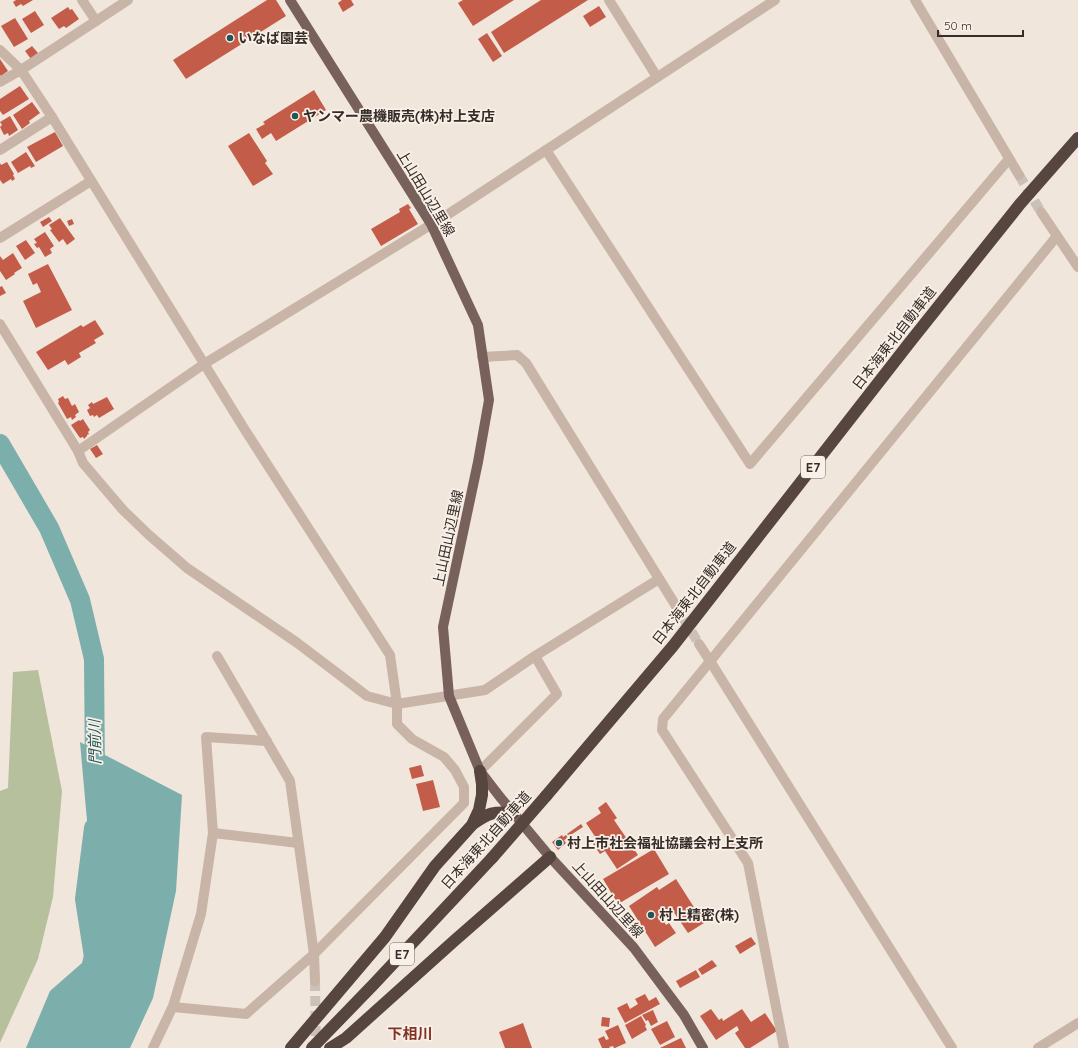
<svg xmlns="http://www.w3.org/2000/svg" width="1078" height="1048" viewBox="0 0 1078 1048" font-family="Quicksand,'Noto Sans JP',sans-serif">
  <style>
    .green { fill: #b7c09c }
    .water { fill: #7caeac }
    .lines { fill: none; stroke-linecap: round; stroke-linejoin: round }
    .river { stroke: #7caeac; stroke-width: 20 }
    .building { fill: #c35d49 }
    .minor-tunnel { stroke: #ccc1b8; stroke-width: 10; stroke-dasharray: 10 5; stroke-linecap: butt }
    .minor { stroke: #c9b5a8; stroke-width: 10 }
    .major { stroke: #78615a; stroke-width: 10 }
    .highway { stroke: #57453f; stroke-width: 12 }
    .highway-bridge { stroke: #57453f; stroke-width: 12 }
    .poi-dot { fill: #1f5756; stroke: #f9f0e8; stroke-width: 1.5 }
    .labels { text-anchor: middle; stroke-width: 3.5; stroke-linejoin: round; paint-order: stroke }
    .shield { fill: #f9f0e8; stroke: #706762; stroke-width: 1 }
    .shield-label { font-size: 13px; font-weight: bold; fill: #362c28 }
    .poi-label { font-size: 14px; font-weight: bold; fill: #362c28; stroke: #f9f0e8; text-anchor: start }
    .street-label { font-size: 14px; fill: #362c28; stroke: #f9f0e8 }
    .water-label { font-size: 15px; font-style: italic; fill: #1f5756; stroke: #f9f0e8 }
    .neighbourhood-label { font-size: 15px; font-weight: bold; fill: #833323; stroke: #f9f0e8 }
  </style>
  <rect width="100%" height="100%" fill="#f1e6dc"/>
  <path class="green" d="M38 670 62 791 53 897 38 959 0 1043V791L8 788 13 672Z"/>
  <path class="water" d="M80 742 182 795 176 891 153 998 130 1048H26L50 991 82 963 95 910Z"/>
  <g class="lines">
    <g class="river">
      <path d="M0 444 49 528 80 600 94 659 95 776"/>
      <path d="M94 828 85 899 94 957"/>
    </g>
  </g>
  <g class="building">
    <path d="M16 0H33L23 6 21 4 16 7 13 2Z"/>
    <path d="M267 0H276L286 16 186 79 173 60Z"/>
    <path d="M342 0H351L354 5 343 12 338 3Z"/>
    <path d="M463 0H514L473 26 458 3Z"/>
    <path d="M541 0H588L504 53 491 32Z"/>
    <path d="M599 6 606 17 590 27 583 16Z"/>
    <path d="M68 7 70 10 72 9 79 19 66 28 64 26 59 29 51 18Z"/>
    <path d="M35 11 44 25 31 33 22 19Z"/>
    <path d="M15 18 28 39 14 47 1 26Z"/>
    <path d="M487 33 502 56 493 62 478 39Z"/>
    <path d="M32 46 38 53 31 59 25 51Z"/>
    <path d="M0 59 8 71 1 76 0 75Z"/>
    <path d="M20 86 29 99 3 115 0 111V99Z"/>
    <path d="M314 90 326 110 276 141 271 133 262 139 256 129 265 124 263 122Z"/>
    <path d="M32 102 40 113 29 121 30 123 22 129 13 115Z"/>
    <path d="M10 116 18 130 9 136 8 133 4 135 0 127 2 125 0 122Z"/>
    <path d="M55 132 63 146 36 162 27 147Z"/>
    <path d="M249 133 267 161 265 163 273 174 253 186 228 146Z"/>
    <path d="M26 152 35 166 31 168 30 166 18 173 11 162Z"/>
    <path d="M7 162 14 174 13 175 15 179 12 181 11 179 3 184 0 180V163L1 165Z"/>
    <path d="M408 204 411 208 409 209 418 224 381 246 371 229 400 212 399 209Z"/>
    <path d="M49 217 52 221 43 227 40 222Z"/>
    <path d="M60 218 75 239 67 245 63 239 59 242 50 230 52 229 49 225Z"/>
    <path d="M72 219 74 224 69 226 67 221Z"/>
    <path d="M45 232 54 246 50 249 52 253 45 257 39 247 37 248 34 244 37 243 34 239Z"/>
    <path d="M26 240 35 253 25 260 16 246Z"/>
    <path d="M13 253 22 268 14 273 15 274 6 280 0 271V256L3 260Z"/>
    <path d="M48 264 72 310 36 328 23 301 41 292 37 283 33 285 28 274Z"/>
    <path d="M2 286 6 293 0 296V287Z"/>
    <path d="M95 320 104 334 94 340 96 343 79 353 81 357 68 365 65 360 48 370 36 352 81 325 83 327Z"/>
    <path d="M63 396 65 399 68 398 72 406 75 404 79 412 75 415 76 417 72 420 71 417 67 419 58 403 59 402 58 399Z"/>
    <path d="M107 397 114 409 99 418 97 415 94 417 93 415 90 416 87 410 90 408 88 405 92 402 93 404Z"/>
    <path d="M83 419 90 430 88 432 89 434 87 435V436L84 439 83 437 80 438 71 425 79 420 80 421Z"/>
    <path d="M97 445 103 454 96 458 90 449Z"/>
    <path d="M421 765 424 776 412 779 409 768Z"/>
    <path d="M433 780 440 807 423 811 416 784Z"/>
    <path d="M606 802 617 818 614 820 638 855 617 869 605 851 600 854 591 841 596 838 586 823 601 813 598 808Z"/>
    <path d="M581 824 583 827 569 836 567 834Z"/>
    <path d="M562 835 563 837 566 835 568 838 564 840 566 843 558 850 552 842Z"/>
    <path d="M654 849 669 874 618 904 603 879Z"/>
    <path d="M676 879 704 923 688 933 673 911 662 918 666 925 669 923 676 933 655 947 629 906 657 887 659 890Z"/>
    <path d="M751 937 756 944 740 954 735 946Z"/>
    <path d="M712 960 717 966 702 975 698 969Z"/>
    <path d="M696 970 700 977 680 988 676 981Z"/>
    <path d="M645 994 649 1001 656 997 660 1004 625 1023 617 1008 627 1003 630 1009 638 1004 635 999Z"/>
    <path d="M711 1009 719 1020 722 1018 723 1021 742 1009 751 1022 765 1013 777 1031 750 1048H745L735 1033 739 1030 737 1026 716 1040 700 1016Z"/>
    <path d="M653 1010 658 1022 651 1026 648 1020 646 1021 642 1015Z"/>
    <path d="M641 1016 646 1025 645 1026 647 1030 632 1039 625 1025Z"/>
    <path d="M602 1017 610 1018 609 1027 601 1026Z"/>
    <path d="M667 1021 675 1037 660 1045 651 1029Z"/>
    <path d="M523 1023 532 1048H505L499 1032Z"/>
    <path d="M618 1025 626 1043 615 1048H614L613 1046 609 1047 610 1048H602L598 1039 604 1036 606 1040 609 1039 605 1031Z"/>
    <path d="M681 1038 686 1048H660Z"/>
  </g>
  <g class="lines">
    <g class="minor-tunnel">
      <path d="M1019 175 1041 212"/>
      <path d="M676 606 699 644"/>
      <path d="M315 981 316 1047"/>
    </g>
    <g class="minor">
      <path d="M82 0 96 21"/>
      <path d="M609 0 657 77"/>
      <path d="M915 0 1019 175"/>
      <path d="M0 50 21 70 52 117 245 430 390 655 397 704V724L412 739 444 757 455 770 464 787V803L314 954 246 1014 173 1007"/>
      <path d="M0 82 21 70 128 0"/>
      <path d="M0 150 52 117"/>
      <path d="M546 150 750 464 1009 159"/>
      <path d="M1041 212 1078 267"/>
      <path d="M0 238 91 181"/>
      <path d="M0 324 78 451 83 463 123 510 149 535 187 568 296 642 337 673 367 696 397 704 485 690 535 656 659 579"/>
      <path d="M482 357 517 355 526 363 676 606"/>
      <path d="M78 451 204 364 450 213 775 0"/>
      <path d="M699 644 710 661 952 1048"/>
      <path d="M217 656 290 781 314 954 315 981"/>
      <path d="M480 771 557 694 535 656"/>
      <path d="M213 833 298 843"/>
      <path d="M153 1048 173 1006 201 914 213 833 206 737 267 741"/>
      <path d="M784 1048 748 863 662 730 663 719 1057 236"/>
      <path d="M1038 1048 1078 1023"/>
    </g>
    <path class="major" d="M290 0 431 224 478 325 489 400 478 462 443 627 449 696 480 771 500 797 550 857 634 948 684 1015 703 1048"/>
    <g class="highway">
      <path d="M546 796 673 646 910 342 1020 204 1078 138"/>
      <path d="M473 824C488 813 494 811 513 813"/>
      <path d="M291 1048 385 937 435 866 472 825 479 810 482 795V784L480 771"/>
      <path d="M312 1048 373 985 492 858"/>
      <path d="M330 1048 346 1038 454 941 550 857"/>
    </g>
    <path class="highway-bridge" d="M492 858 546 796"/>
  </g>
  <g class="poi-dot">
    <circle cx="230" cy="38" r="4"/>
    <circle cx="295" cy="116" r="4"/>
    <circle cx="559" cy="843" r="4"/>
    <circle cx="651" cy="915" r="4"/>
  </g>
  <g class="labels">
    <g class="shield">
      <rect x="801" y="456" width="24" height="22" rx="3"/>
      <rect x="390" y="943" width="24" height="22" rx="3"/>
    </g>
    <g class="shield-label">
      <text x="813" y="472">E7</text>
      <text x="402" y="959">E7</text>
    </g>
    <g class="poi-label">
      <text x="238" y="43">いなば園芸</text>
      <text x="303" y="121">ヤンマー農機販売(株)村上支店</text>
      <text x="567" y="848">村上市社会福祉協議会村上支所</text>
      <text x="659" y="920">村上精密(株)</text>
    </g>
    <g class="street-label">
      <text transform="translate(426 193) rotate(59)" y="5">上山田山辺里線</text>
      <text transform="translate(894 338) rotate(-52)" y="5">日本海東北自動車道</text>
      <text transform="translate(448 538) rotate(-78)" y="5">上山田山辺里線</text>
      <text transform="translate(694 593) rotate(-52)" y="5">日本海東北自動車道</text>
      <text transform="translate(486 840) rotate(-48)" y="5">日本海東北自動車道</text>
      <text transform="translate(608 899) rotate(48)" y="5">上山田山辺里線</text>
    </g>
    <g class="water-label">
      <text transform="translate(95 742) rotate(-91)" y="5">門前川</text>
    </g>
    <g class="neighbourhood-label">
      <text x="410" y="1039">下相川</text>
    </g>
  </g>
  <path d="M938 30v6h85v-6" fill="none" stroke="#362c28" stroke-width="2"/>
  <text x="944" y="30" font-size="12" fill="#362c28" stroke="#f9f0e8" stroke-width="3" paint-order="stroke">50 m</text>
</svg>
